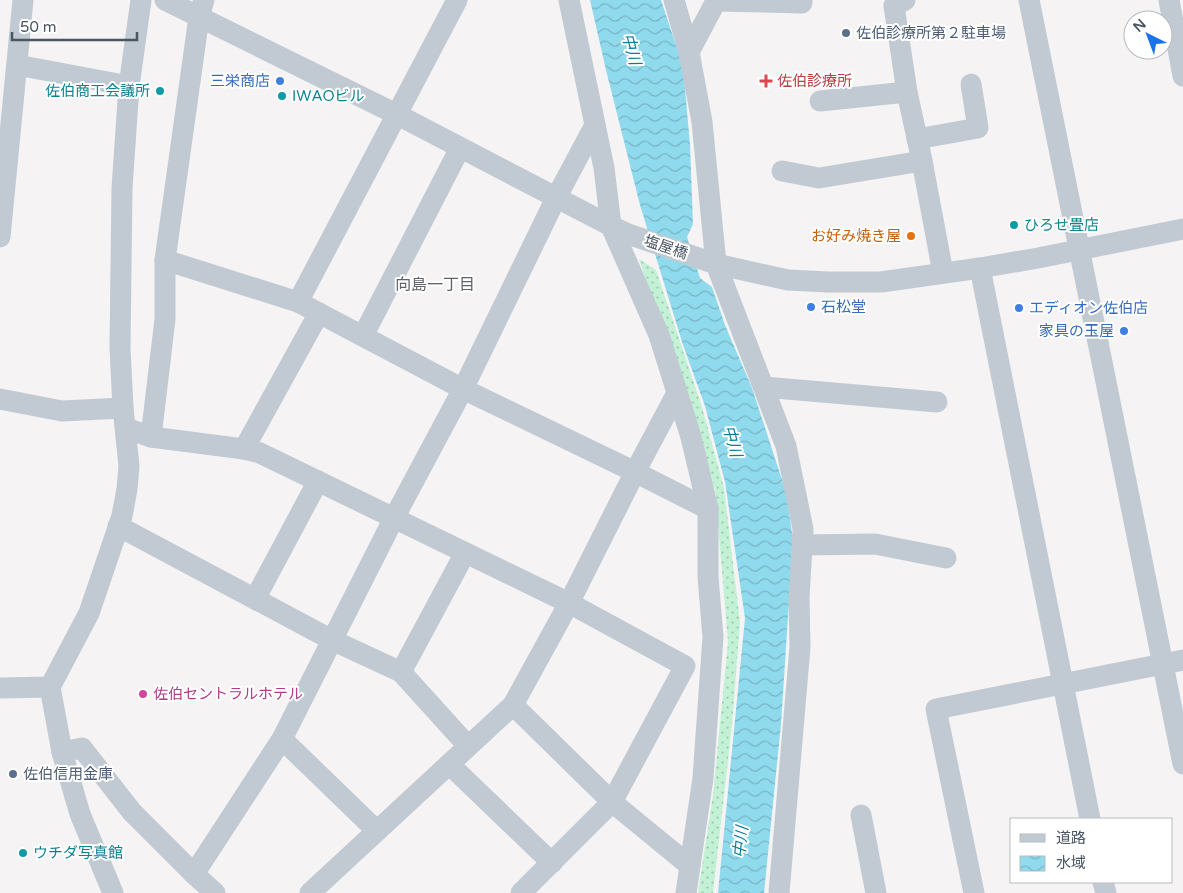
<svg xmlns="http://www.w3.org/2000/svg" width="1183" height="893" viewBox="0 0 1183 893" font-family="'Varela Round','Noto Sans JP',sans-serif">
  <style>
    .grass { fill: url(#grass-dots) }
    .water { fill: url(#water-waves) }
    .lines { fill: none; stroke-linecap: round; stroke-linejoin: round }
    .minor { stroke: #c1cad2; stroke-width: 21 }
    .service-dot { fill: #5c6f8a; stroke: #fff; stroke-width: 2 }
    .shop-dot { fill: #3f7fe0; stroke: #fff; stroke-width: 2 }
    .health-dot { fill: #e0444e; stroke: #fff; stroke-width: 2 }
    .culture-dot { fill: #0f9aa8; stroke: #fff; stroke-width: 2 }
    .food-dot { fill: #e8710a; stroke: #fff; stroke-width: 2 }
    .hotel-dot { fill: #d1479c; stroke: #fff; stroke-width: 2 }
    .labels { text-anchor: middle; stroke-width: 4; stroke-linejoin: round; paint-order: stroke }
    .service-label { font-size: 15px; fill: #4e5e75; stroke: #fff; text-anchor: start }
    .shop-label { font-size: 15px; fill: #366cbe; stroke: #fff; text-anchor: end }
    .health-label { font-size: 15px; fill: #be3a42; stroke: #fff; text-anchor: start }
    .culture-label { font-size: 15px; fill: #0d838f; stroke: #fff; text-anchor: start }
    .food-label { font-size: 15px; fill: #c56008; stroke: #fff; text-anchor: end }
    .street-label { font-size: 15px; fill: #4a5661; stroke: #fff }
    .hotel-label { font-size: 15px; fill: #b23c85; stroke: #fff; text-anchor: start }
    .water-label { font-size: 16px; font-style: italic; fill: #0c7c9b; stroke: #fff }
    .neighbourhood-label { font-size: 16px; fill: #5f6368; stroke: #fff }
  </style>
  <defs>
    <pattern id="grass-dots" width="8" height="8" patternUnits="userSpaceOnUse" patternTransform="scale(1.25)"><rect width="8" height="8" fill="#c3f1d5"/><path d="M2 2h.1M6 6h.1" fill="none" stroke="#a0c6b0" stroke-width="1.8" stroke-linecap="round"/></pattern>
    <pattern id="water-waves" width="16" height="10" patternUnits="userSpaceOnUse" patternTransform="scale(1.25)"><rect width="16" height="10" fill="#90daee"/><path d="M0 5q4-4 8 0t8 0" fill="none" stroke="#78b4c4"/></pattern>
  </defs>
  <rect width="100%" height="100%" fill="#f5f3f3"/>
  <path class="grass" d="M639 259 656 270 702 407 724 488 740 622 732 725 713 893H698L713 795 728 642 715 490 696 425Z"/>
  <path class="water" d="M590 0H661L683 66 690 145 693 224 687 237 700 278 712 287 725 325 752 388 786 492 793 540 781 724 764 893H718L745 618 725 482 705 406 683 345 640 205 606 70Z"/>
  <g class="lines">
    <g class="minor">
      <path d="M165 0 396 114 611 226 628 234 716 264 788 280 828 282H881L980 268 1038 258 1183 229"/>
      <path d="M569 0 604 168 611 226 659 335 691 437 708 509V577L713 637 703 778 686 893"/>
      <path d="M674 0 689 52 702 122 716 264 786 446 803 529 799 598 800 647 779 893"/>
      <path d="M905 0 894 6 907 92 922 161 943 273"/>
      <path d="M1029 0 1183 764"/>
      <path d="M1169 0 1183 76"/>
      <path d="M689 52 716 1 802 3V0"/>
      <path d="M17 65 129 86"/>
      <path d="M820 101 907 92"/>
      <path d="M917 139 978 128 971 84"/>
      <path d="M782 171 819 178 922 161"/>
      <path d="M0 237 23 0"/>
      <path d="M165 260 298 302 463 389 635 472 708 509"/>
      <path d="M980 268 1090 819"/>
      <path d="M298 302 457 0"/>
      <path d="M363 336 460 148"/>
      <path d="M764 387 937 402"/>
      <path d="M0 399 62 411 123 408"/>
      <path d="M126 428 151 437 244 449 260 453 569 603 685 666 612 802 521 893"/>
      <path d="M151 437 165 319V260L199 17 204 0"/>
      <path d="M244 449 319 313"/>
      <path d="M118 526 332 640 401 672 468 746"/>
      <path d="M802 545 875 544 946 558"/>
      <path d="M255 599 318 481"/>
      <path d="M401 672 465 553"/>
      <path d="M50 687 62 752 80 814 113 893"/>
      <path d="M0 688 50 687 89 613 122 516 127 489 129 466 123 408 120 348 122 188 129 86 141 0"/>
      <path d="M513 705 612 802 690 866"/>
      <path d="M282 739 377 831"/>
      <path d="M62 752 82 748 132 812 194 874 215 893"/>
      <path d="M449 764 552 863"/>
      <path d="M861 815 876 893"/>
      <path d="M194 874 282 739 394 518 463 389 556 198 595 125"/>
      <path d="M1103 882 1106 893"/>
      <path d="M310 893 513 705 569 603 635 472 677 393"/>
      <path d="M974 893 936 709 1183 660"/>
    </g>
  </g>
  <g class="service-dot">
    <circle cx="846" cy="33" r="5"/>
    <circle cx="13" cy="774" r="5"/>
  </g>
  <g class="shop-dot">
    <circle cx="280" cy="81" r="5"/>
    <circle cx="811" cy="307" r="5"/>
    <circle cx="1019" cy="308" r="5"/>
    <circle cx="1124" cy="331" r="5"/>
  </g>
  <path class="health-dot" d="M763.5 73.5h5v5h5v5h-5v5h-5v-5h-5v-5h5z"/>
  <g class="culture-dot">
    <circle cx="160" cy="91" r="5"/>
    <circle cx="282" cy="96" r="5"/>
    <circle cx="1014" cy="225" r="5"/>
    <circle cx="23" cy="853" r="5"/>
  </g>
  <circle class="food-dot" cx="911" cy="236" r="5"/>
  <circle class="hotel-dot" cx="143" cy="694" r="5"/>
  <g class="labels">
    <g class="service-label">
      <text x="856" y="38">佐伯診療所第２駐車場</text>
      <text x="23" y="779">佐伯信用金庫</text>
    </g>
    <g class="shop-label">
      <text x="270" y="86">三栄商店</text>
      <text x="821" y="312" text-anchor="start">石松堂</text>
      <text x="1029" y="313" text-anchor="start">エディオン佐伯店</text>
      <text x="1114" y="336">家具の玉屋</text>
    </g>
    <g class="health-label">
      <text x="777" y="86">佐伯診療所</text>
    </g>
    <g class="culture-label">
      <text x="150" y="96" text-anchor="end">佐伯商工会議所</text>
      <text x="292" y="101">IWAOビル</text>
      <text x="1024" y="230">ひろせ畳店</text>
      <text x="33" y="858">ウチダ写真館</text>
    </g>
    <g class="food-label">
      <text x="901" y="241">お好み焼き屋</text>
    </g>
    <g class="street-label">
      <text transform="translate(666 247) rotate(19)" y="5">塩屋橋</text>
    </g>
    <g class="hotel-label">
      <text x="153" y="699">佐伯セントラルホテル</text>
    </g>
    <g class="water-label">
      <text transform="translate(632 49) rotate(75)" y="6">中川</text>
      <text transform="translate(733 441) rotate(75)" y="6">中川</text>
      <text transform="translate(740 842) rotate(-84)" y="6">中川</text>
    </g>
    <g class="neighbourhood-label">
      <text x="435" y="290">向島一丁目</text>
    </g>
  </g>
  <rect x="1010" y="818" width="162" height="65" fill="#ffffff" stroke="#b7bbc0"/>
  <rect x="1020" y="834" width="25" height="8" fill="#c1cad2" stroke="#b7bbc0"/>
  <text x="1056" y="843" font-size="15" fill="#4a5661">道路</text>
  <rect x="1020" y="856" width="25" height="15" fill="url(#water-waves)" stroke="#b7bbc0"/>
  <text x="1056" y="868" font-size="15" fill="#4a5661">水域</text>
  <g transform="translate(1148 35) rotate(318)"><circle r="24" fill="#ffffff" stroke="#b7bbc0"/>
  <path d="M0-4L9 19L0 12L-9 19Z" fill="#1a73e8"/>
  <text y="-8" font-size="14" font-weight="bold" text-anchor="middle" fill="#4a5661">N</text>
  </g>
  <path d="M12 32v8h125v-8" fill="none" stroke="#4a5661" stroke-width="2.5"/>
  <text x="20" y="32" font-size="15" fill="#4a5661" stroke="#ffffff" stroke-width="4" paint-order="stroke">50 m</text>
</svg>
